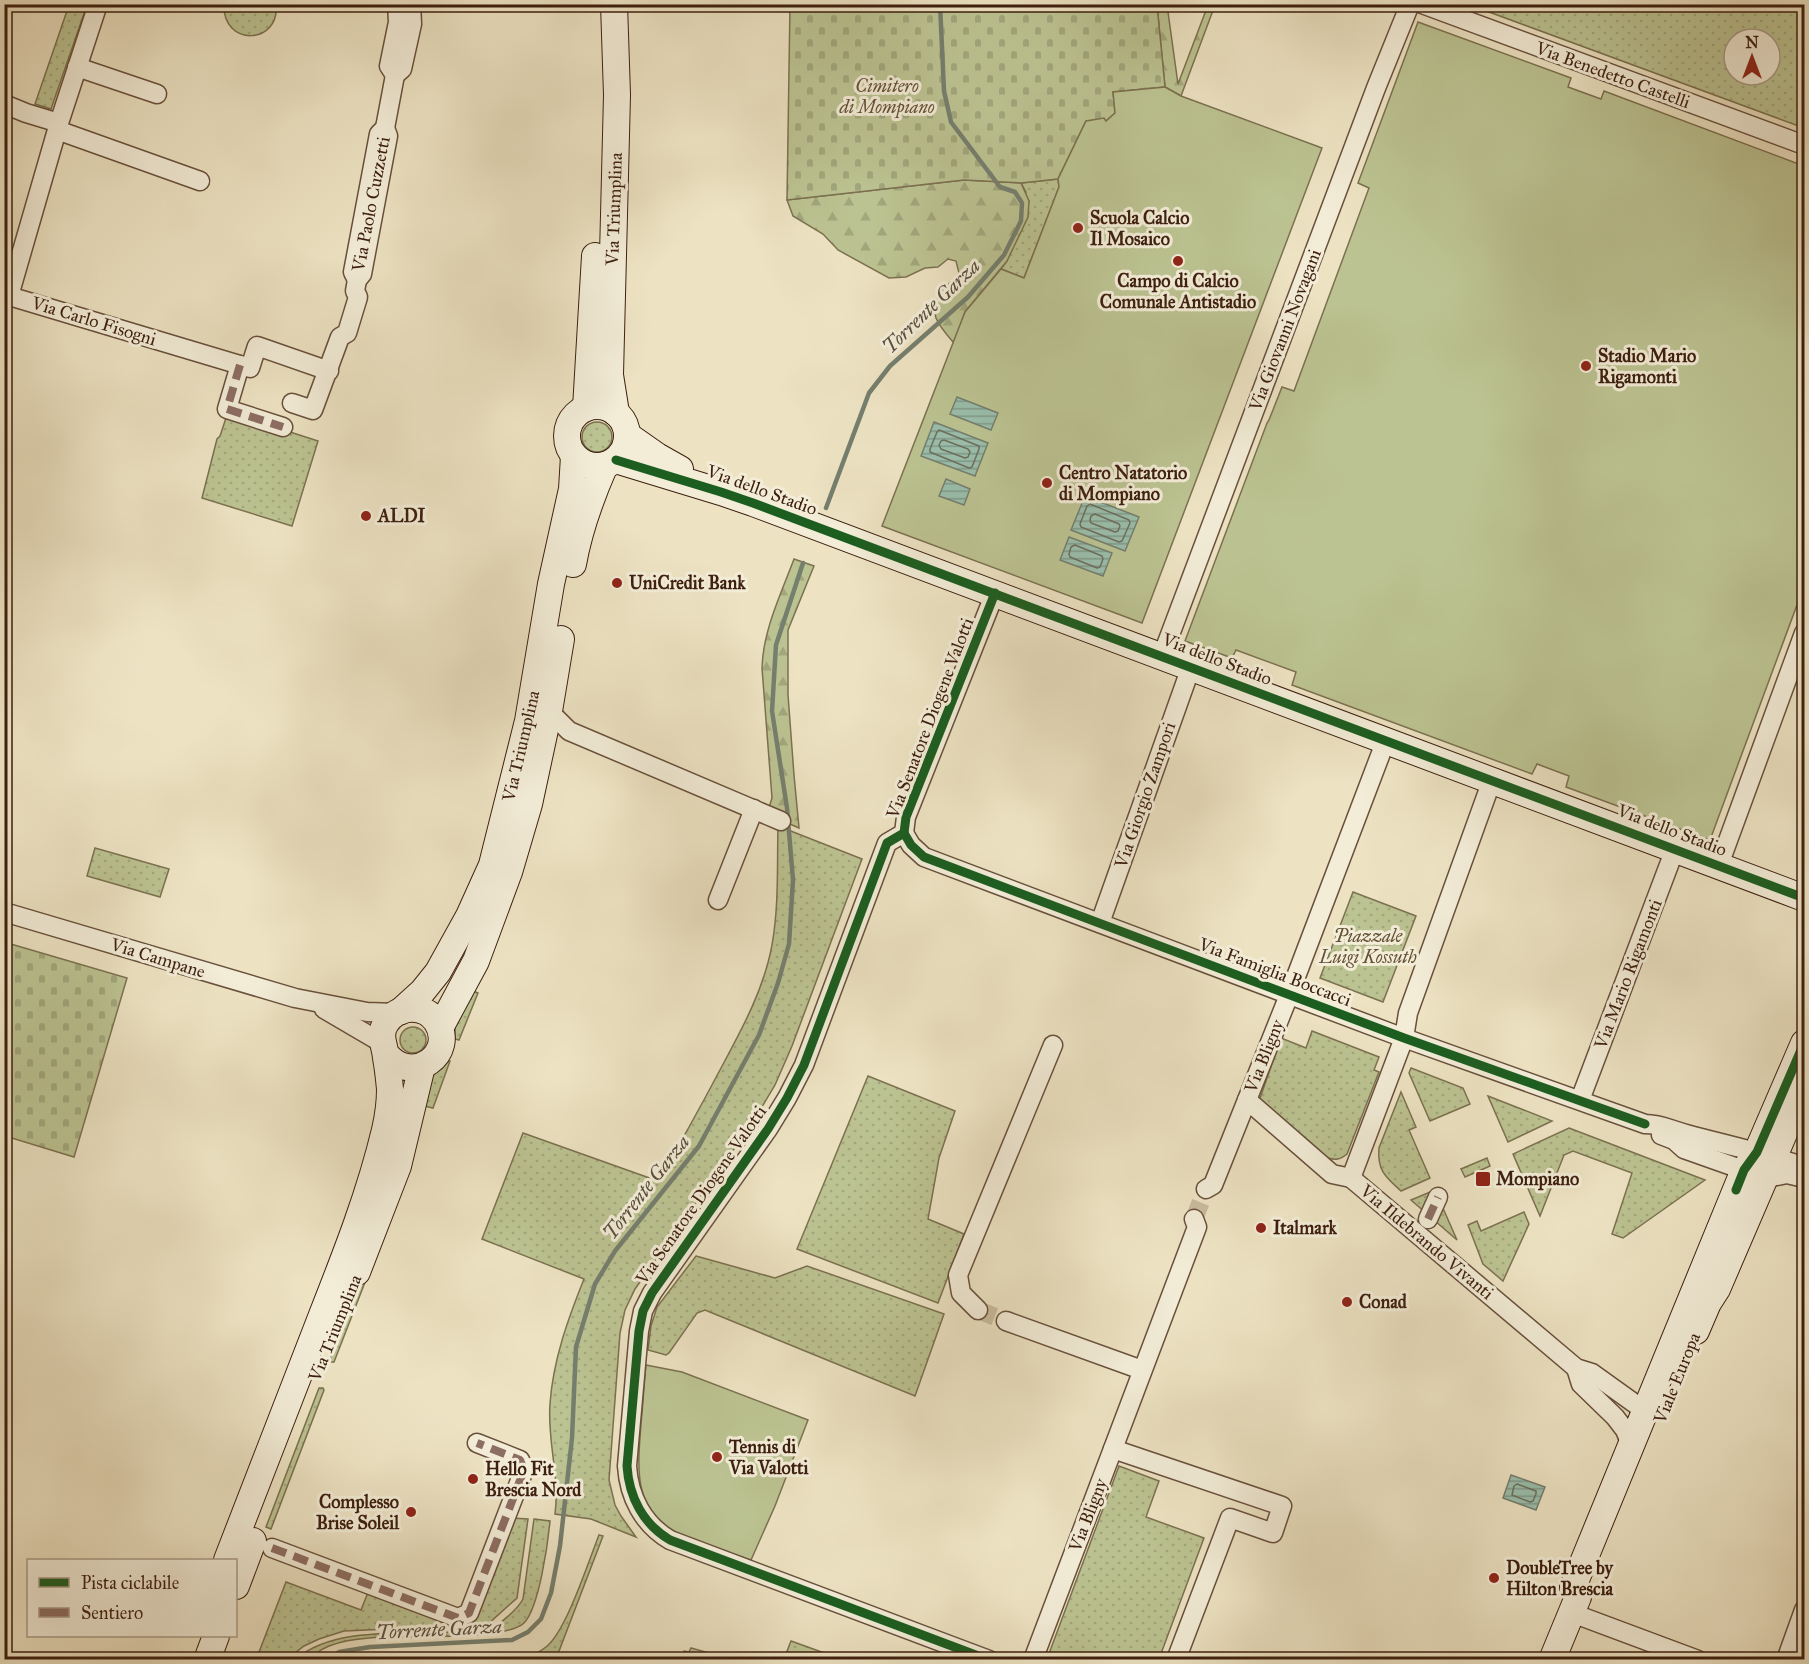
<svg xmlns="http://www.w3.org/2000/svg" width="1809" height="1664" viewBox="0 0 1809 1664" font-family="'IM FELL Great Primer',serif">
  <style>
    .green { fill: url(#green-dots); stroke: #7c7150; stroke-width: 1.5; fill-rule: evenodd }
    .forest { fill: url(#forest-firs); stroke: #7c7150; stroke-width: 1.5 }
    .cemetery { fill: url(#cemetery-stones); stroke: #7c7150; stroke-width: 1.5 }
    .pitch { fill: #bcc392; stroke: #7c7150; stroke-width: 1.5 }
    .water { fill: url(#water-rules); stroke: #757f6e; stroke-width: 1.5 }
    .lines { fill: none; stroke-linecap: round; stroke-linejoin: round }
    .shore { stroke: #6c6f5e; stroke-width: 1.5 }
    .stream { stroke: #757f6e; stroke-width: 4.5 }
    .street-tunnel { stroke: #cabc9f; stroke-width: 18; stroke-dasharray: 18 9; stroke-linecap: butt }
    .street-casing { stroke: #69503c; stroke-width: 21 }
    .secondary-casing { stroke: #3d1f0f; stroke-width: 28 }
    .street { stroke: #f3edd8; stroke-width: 18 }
    .secondary { stroke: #f3edd8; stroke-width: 26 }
    .quiet { stroke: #8d6e63; stroke-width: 8; stroke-dasharray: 15 8; stroke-linecap: butt }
    .cycleway-casing { stroke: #f3edd8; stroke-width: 13 }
    .cycleway { stroke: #1b5e20; stroke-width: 9 }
    .poi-dot { fill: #8f2418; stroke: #f3edd8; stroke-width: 2 }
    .labels { text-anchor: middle; stroke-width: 6; stroke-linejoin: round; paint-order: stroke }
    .street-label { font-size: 18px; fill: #3d1f0f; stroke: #f3edd8 }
    .park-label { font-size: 18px; font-style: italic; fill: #635036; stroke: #f3edd8 }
    .poi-label { font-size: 18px; font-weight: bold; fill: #3d1f0f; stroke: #f3edd8; text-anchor: start }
    .water-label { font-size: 20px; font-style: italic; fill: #594f3e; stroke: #f3edd8 }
  </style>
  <defs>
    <pattern id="green-dots" width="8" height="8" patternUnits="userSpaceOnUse" patternTransform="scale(1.5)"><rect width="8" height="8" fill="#bcc392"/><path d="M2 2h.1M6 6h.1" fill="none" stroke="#a2a77d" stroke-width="1.8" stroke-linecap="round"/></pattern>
    <pattern id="forest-firs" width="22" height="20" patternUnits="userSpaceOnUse" patternTransform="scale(1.5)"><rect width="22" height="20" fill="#bcc392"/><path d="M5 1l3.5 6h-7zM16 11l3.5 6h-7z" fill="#a2a77d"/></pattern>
    <pattern id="cemetery-stones" width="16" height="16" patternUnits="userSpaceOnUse" patternTransform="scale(1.5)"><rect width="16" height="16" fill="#bcc392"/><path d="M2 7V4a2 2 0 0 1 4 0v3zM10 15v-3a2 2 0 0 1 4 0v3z" fill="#a2a77d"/></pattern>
    <pattern id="water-rules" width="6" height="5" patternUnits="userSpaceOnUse" patternTransform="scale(1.5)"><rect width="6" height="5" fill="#9abfad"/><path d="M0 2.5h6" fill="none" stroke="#7f9b8b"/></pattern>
  </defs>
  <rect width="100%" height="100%" fill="#ede3c3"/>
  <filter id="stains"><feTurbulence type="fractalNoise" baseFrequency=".00333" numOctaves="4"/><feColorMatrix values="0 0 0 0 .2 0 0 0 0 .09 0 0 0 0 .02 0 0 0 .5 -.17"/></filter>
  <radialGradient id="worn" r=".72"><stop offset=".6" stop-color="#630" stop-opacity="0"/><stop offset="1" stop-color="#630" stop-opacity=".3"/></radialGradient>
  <g class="green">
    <path d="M224 4 276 5C280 45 222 47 224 4Z"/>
    <path d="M69 5H87L51 109 35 104Z"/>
    <path d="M1470 5H1804V128ZM1734 39H1770V75H1734Z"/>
    <path d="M1058 179 1059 187 1024 278 1001 269 1007 261 1026 192 1021 183Z"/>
    <path d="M228 412 318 441 292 526 202 498 217 439 220 436Z"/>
    <circle cx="597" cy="437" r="15"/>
    <path d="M778 826 862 859 792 1046 775 1085 753 1122 635 1289 625 1310 620 1333 609 1480 615 1505 621 1516 636 1537 591 1519 555 1514C560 1476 547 1441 550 1404 553 1360 568 1319 584 1279L482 1239 523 1133 658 1181C680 1144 701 1106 721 1068 742 1029 764 989 772 945 779 906 777 865 778 826Z"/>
    <path d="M95 848 169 869 160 897 87 876Z"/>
    <path d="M1353 892 1416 916 1383 1002 1320 978Z"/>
    <path d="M473 991 478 993 459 1040 455 1039V1022Z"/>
    <circle cx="413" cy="1040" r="13"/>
    <path d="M1312 1031 1379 1057 1374 1070 1379 1072 1347 1154C1340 1160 1336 1160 1327 1158L1259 1101 1281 1038 1306 1048Z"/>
    <path d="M446 1060 450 1061 433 1108 420 1105 431 1078Z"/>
    <path d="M1411 1068 1463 1088 1470 1104 1430 1121 1409 1073Z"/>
    <path d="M868 1076 955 1111 939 1158 928 1219 964 1234 938 1303 797 1249Z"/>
    <path d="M1401 1092 1416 1127 1409 1130 1430 1178 1401 1191C1386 1177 1377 1171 1379 1148Z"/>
    <path d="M1488 1096 1552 1121 1508 1142Z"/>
    <path d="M1569 1128 1705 1180 1623 1238 1612 1234 1632 1173 1573 1151 1564 1155 1540 1216 1513 1154Z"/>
    <path d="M1487 1158 1490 1166 1465 1177 1461 1169Z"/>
    <path d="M1435 1190 1457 1240 1411 1200Z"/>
    <path d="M1524 1212 1529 1224 1503 1281 1483 1264 1468 1225 1477 1221 1481 1231Z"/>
    <path d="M385 1217 390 1218 334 1362H330L329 1361Z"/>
    <path d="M696 1256 775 1278 807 1266 944 1314 915 1396 705 1310 697 1313 669 1353 666 1355 648 1350 651 1326 657 1307Z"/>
    <path d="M319 1388H323L324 1390 271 1529 266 1527Z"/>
    <path d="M1119 1466 1159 1481 1146 1517 1204 1538 1159 1659H1047Z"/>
    <path d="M511 1518 528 1519 517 1598 488 1624 482 1626H467L474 1623 477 1617Z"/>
    <path d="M534 1519 550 1521C548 1543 539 1608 524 1623 506 1641 400 1635 369 1638 355 1639 342 1641 329 1646 314 1652 313 1660 296 1659 333 1627 405 1634 453 1632 461 1632 482 1634 489 1630 499 1625 518 1609 523 1599Z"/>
    <path d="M599 1535 603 1536 556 1659H516C527 1657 538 1654 546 1647 566 1632 589 1560 599 1535Z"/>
    <path d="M286 1582 361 1610 369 1590 458 1626 344 1631 319 1639 304 1646 287 1659 256 1660Z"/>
    <path d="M791 1641 841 1659H784Z"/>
    <path d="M691 1648 713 1654 712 1659H681L684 1651 689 1652Z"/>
  </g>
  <g class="forest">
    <path d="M1157 5H1167L1178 84 1208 5H1215L1181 96 1165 87Z"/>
    <path d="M964 180 1021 183 1029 201 1028 217 1007 261 965 312 954 343C939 326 925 311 942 290 948 283 953 282 959 273L956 261 948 259 938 267 925 268 906 277 889 278 838 250 823 234 793 216 787 200Z"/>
    <path d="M794 559 814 566 788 630V695L794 775 799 828 767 814 772 798 762 668C763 630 781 594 794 559Z"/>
  </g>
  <g class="cemetery">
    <path d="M790 5H1157L1165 87 1113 92 1115 113 1106 121H1086L1058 179 1021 183 964 180 787 200Z"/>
    <path d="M4 942 127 978 74 1157 5 1136Z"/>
  </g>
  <g class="pitch">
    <path d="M1418 22 1571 78 1568 87 1601 99 1604 91 1804 166V586L1710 840 1566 787 1569 776 1537 764 1532 774 1292 685 1296 672 1236 650 1232 658 1185 641 1267 423 1269 420 1282 387 1294 391 1369 188 1358 183Z"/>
    <path d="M1165 87 1181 96 1322 148 1142 623 882 526 965 312 1001 269 1024 278 1059 187 1058 179 1086 121 1104 118 1106 121 1115 113 1113 92Z"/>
    <path d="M646 1365 682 1372 808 1420 775 1506 751 1560C728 1552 694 1543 674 1531 632 1508 638 1465 641 1424 643 1404 644 1384 646 1365Z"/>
  </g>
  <g class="water">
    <path d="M957 397 998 413 991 430 950 414Z"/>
    <path d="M934 422 988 443 975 476 921 456Z"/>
    <path d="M946 479 970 489 964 505 939 496Z"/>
    <path d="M1085 496 1139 517 1125 551 1071 530Z"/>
    <path d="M1069 537 1112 553 1103 576 1060 560Z"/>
    <path d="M1511 1475 1545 1487 1536 1510 1503 1498Z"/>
  </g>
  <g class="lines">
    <g class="shore">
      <path d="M939 430 979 446V449L972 467 969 468 930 452V449L937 432Z"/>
      <path d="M944 440 968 449 970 452 968 457 965 458 941 449 939 445 941 441Z"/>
      <path d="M1090 504 1129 520 1130 523 1122 541 1119 542 1081 527 1080 524 1087 506Z"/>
      <path d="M1095 514 1119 524 1120 526 1118 531 1115 532 1091 523 1090 520 1091 516Z"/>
      <path d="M1075 545 1102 556 1103 559 1100 567 1097 568 1070 557 1069 554 1071 547Z"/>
      <path d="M1517 1484 1536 1491V1494L1533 1501 1530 1502 1512 1495 1514 1486Z"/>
    </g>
    <g class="stream">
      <path d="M826 508 869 393 890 366 968 297 1004 255 1021 221 1022 203 1015 192 1000 187 951 122 944 91 940 4"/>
      <path d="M327 1660 339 1652 370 1647 512 1640 528 1632 541 1619 551 1593 560 1546 572 1438 576 1347 595 1284 615 1251 699 1146 759 1035 778 983 789 944 793 880 787 808 772 711 776 645 803 563"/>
    </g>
    <g class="street-tunnel">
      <path d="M1194 1219 1206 1189"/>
      <path d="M978 1310 1006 1321"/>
    </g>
    <g class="street-casing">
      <g id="street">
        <path d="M98 4 59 123 9 296 250 368 257 346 329 371"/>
        <path d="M397 4 398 22 389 66 395 75 402 69 412 24 411 4"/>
        <path d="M1422 4 1804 145"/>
        <path d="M77 67 157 94"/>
        <path d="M4 104 26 113 59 123"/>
        <path d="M385 128 388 136 362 274 357 280 353 272 379 134Z"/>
        <path d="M385 128 395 75"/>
        <path d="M57 130 200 181"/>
        <path d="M240 365 227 409 283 427"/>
        <path d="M292 403 313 410 340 337 347 333 358 297 355 291 357 280"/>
        <path d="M1162 656 1376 88 1410 4"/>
        <path d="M549 711 569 731 781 821"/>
        <path d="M904 833 911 845 924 857 1404 1038 1645 1124C1661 1124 1671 1130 1686 1134 1726 1145 1766 1153 1804 1167"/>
        <path d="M1719 865 1804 633"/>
        <path d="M718 900 754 809"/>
        <path d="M4 912 295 998 367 1012 396 1013"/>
        <path d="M1100 923 1191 667"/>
        <path d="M324 1009 382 1043"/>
        <path d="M1247 1100 1332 1174 1351 1178 1576 1368 1592 1373 1645 1411"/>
        <path d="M1580 1100 1675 849"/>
        <path d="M1661 1135 1674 1140 1684 1149 1766 1178 1787 1174 1804 1178"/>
        <path d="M1351 1178 1404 1038 1408 1013 1492 780"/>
        <path d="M1206 1189 1213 1185 1289 995 1386 740"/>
        <path d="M1428 1219 1438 1197"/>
        <path d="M978 1310 961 1293 958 1275 1053 1045"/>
        <path d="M1006 1321 1142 1370"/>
        <path d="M1576 1368 1581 1384 1615 1417 1625 1430 1631 1445"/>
        <path d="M1113 1449 1282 1506 1273 1533 1230 1518 1176 1660"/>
        <path d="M272 1548 458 1618 469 1613 524 1470 520 1460 477 1443"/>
        <path d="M1572 1613 1698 1660"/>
        <path d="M989 1660 670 1540C643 1524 629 1497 627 1466L639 1331 643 1311 652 1293 768 1129 787 1098 804 1065 887 843 904 833 906 817 995 593"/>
        <path d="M1033 1660 1197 1227 1194 1219"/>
        <path d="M1786 1660 1804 1610"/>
      </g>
    </g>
    <g class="secondary-casing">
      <g id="secondary">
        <path d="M614 4 617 95 610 375 616 413"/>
        <circle cx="597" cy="436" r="30"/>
        <path d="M586 408 595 256"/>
        <path d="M627 435 657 456 680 469"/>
        <path d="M616 460 721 492 753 503 1804 898"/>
        <path d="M573 564C579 530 591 497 605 465"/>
        <path d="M401 1011 422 992 438 972 469 916 492 865 528 721 551 584 572 489 574 456"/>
        <path d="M440 1028 476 961 509 872 529 804 549 711 561 639"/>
        <path d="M357 1272 398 1166 422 1066"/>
        <path d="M1696 1331 1708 1303 1717 1289 1804 1087"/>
        <path d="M227 1560C258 1478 291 1397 322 1315 346 1254 370 1193 385 1130 388 1117 390 1102 390 1089 389 1079 388 1068 386 1058 385 1045 378 1035 386 1023 398 1005 424 1004 436 1021 458 1053 412 1087 386 1054"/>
        <path d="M236 1586 253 1541"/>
        <path d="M207 1660 216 1636"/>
        <path d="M1552 1660 1578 1597 1573 1587 1744 1170 1757 1152 1804 1043"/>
      </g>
    </g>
    <use href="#street" class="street"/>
    <use href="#secondary" class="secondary"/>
    <g class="quiet">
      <path d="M240 365 227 409 283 427"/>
      <path d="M1428 1219 1438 1197"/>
      <path d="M272 1548 458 1618 469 1613 524 1470 520 1460 477 1443"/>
    </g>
    <g class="cycleway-casing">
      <g id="cycleway">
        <path d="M616 460 721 492 753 503 1804 898"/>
        <path d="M904 833 911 845 924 857 1404 1038 1645 1124"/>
        <path d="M1736 1190 1744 1170 1757 1152 1804 1043"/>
        <path d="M989 1660 670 1540C643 1524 629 1497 627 1466L639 1331 643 1311 652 1293 768 1129 787 1098 804 1065 887 843 904 833 906 817 995 593"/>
      </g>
    </g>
    <use href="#cycleway" class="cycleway"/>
  </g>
  <g class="poi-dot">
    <circle cx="1078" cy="228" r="6"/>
    <circle cx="1178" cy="261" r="6"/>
    <circle cx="1586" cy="366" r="6"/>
    <circle cx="1047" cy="483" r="6"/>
    <circle cx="366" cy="516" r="6"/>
    <circle cx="617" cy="583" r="6"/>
    <rect x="1475" y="1171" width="16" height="16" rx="3"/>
    <circle cx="1261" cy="1228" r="6"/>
    <circle cx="1347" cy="1302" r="6"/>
    <circle cx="717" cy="1457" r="6"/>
    <circle cx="473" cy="1479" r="6"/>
    <circle cx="411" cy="1512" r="6"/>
    <circle cx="1494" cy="1578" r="6"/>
  </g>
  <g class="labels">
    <g class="street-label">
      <text transform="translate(1613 75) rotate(20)" y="6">Via Benedetto Castelli</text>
      <text transform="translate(371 204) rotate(-79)" y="6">Via Paolo Cuzzetti</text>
      <text transform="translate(614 209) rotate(-88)" y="6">Via Triumplina</text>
      <text transform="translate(94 321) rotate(17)" y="6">Via Carlo Fisogni</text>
      <text transform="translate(1285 330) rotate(-69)" y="6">Via Giovanni Novagani</text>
      <text transform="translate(762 490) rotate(20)" y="6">Via dello Stadio</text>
      <text transform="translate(1217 659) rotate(21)" y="6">Via dello Stadio</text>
      <text transform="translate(930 718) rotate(-69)" y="6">Via Senatore Diogene Valotti</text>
      <text transform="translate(521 746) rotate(-77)" y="6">Via Triumplina</text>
      <text transform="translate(1145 795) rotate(-71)" y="6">Via Giorgio Zampori</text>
      <text transform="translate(1672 830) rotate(21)" y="6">Via dello Stadio</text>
      <text transform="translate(158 958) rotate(17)" y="6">Via Campane</text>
      <text transform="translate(1275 972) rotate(21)" y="6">Via Famiglia Boccacci</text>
      <text transform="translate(1628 974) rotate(-69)" y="6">Via Mario Rigamonti</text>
      <text transform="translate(1264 1056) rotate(-68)" y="6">Via Bligny</text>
      <text transform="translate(701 1195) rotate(-55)" y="6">Via Senatore Diogene Valotti</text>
      <text transform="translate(1427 1242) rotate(40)" y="6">Via Ildebrando Vivanti</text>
      <text transform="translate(335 1328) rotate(-68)" y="6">Via Triumplina</text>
      <text transform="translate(1677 1378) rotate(-68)" y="6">Viale Europa</text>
      <text transform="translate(1088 1515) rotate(-69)" y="6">Via Bligny</text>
    </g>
    <g class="park-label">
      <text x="887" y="92">Cimitero<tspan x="887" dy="21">di Mompiano</tspan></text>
      <text x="1368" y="942">Piazzale<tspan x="1368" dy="21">Luigi Kossuth</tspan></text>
    </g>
    <g class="poi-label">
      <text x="1090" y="224">Scuola Calcio<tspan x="1090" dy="21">Il Mosaico</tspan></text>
      <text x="1178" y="287" text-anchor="middle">Campo di Calcio<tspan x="1178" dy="21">Comunale Antistadio</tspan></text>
      <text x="1598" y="362">Stadio Mario<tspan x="1598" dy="21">Rigamonti</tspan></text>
      <text x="1059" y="479">Centro Natatorio<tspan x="1059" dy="21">di Mompiano</tspan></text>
      <text x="378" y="522">ALDI</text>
      <text x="629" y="589">UniCredit Bank</text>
      <text x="1496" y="1185">Mompiano</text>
      <text x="1273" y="1234">Italmark</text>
      <text x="1359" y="1308">Conad</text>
      <text x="729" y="1453">Tennis di<tspan x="729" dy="21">Via Valotti</tspan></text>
      <text x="485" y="1475">Hello Fit<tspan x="485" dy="21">Brescia Nord</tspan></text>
      <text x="399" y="1508" text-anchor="end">Complesso<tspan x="399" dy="21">Brise Soleil</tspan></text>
      <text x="1506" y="1574">DoubleTree by<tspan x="1506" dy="21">Hilton Brescia</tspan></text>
    </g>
    <g class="water-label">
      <text transform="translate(931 306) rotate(-44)" y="7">Torrente Garza</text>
      <text transform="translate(646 1187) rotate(-52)" y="7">Torrente Garza</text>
      <text transform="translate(439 1629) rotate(-3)" y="7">Torrente Garza</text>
    </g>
  </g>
  <rect width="1809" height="1664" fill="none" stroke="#ede3c3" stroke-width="24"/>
  <rect x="6" y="6" width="1797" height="1652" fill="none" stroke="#3d1f0f" stroke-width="3"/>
  <rect x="12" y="12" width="1785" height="1640" fill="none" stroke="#3d1f0f" stroke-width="1.5"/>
  <rect x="27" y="1559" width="210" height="78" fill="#f3edd8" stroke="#aa9b88" stroke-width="1.5"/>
  <rect x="39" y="1578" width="30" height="9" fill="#1b5e20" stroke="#aa9b88" stroke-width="1.5"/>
  <text x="81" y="1589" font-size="18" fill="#3d1f0f">Pista ciclabile</text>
  <rect x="39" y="1608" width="30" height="9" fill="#8d6e63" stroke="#aa9b88" stroke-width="1.5"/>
  <text x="81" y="1619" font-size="18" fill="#3d1f0f">Sentiero</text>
  <g transform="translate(1752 57)"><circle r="28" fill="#f3edd8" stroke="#aa9b88" stroke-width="1.5"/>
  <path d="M0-4.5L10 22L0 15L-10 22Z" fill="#8f2418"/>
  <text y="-9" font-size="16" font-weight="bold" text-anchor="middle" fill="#3d1f0f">N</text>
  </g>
  <rect width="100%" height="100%" filter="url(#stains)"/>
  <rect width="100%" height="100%" fill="url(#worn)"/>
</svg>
